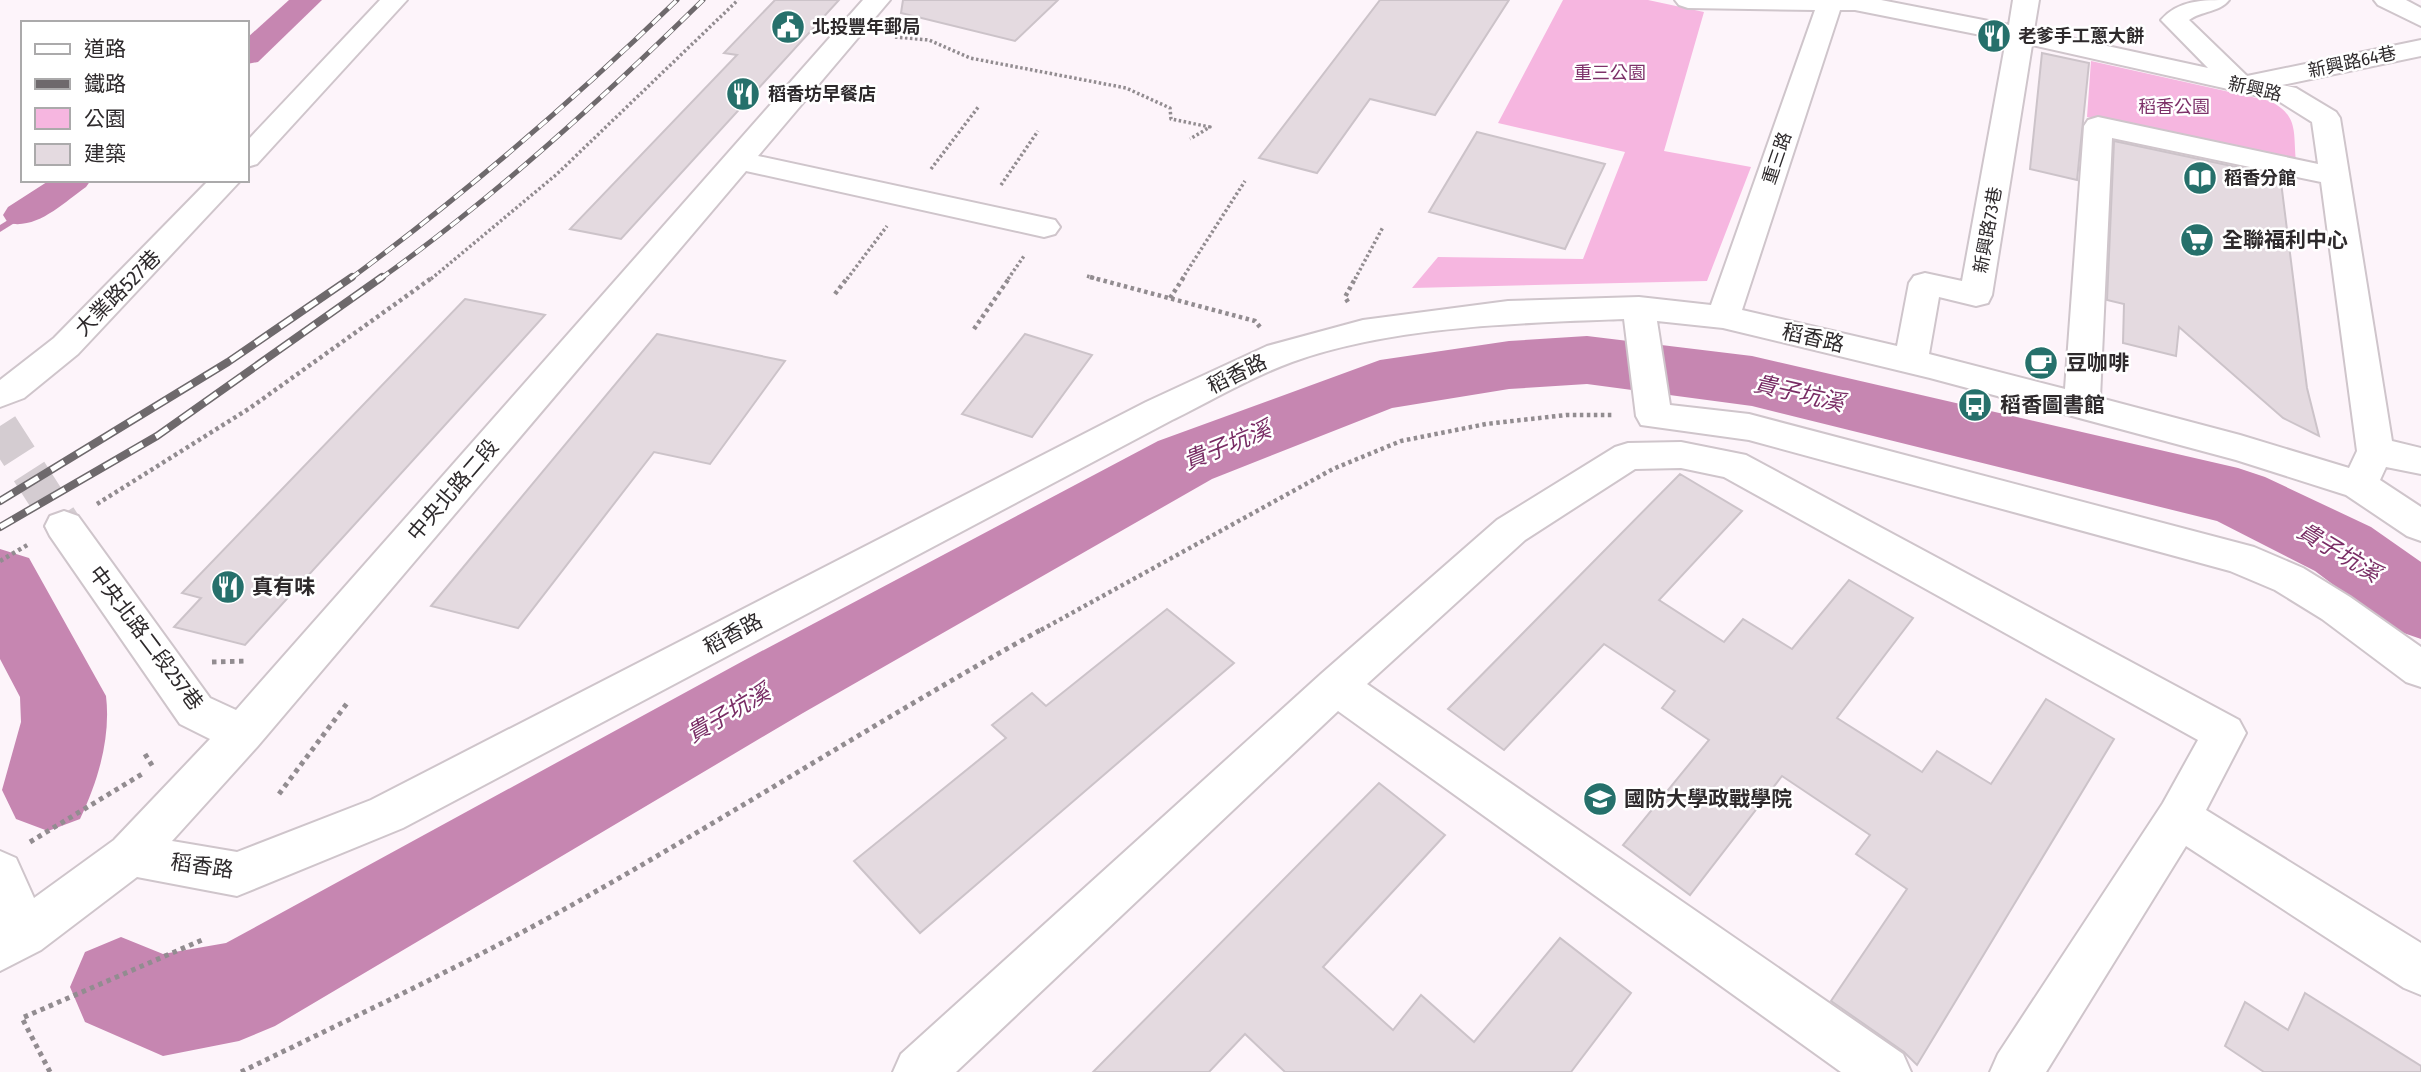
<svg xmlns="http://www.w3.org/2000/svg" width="2421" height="1072" viewBox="0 0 2421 1072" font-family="'Fira Sans Condensed','Noto Sans TC',sans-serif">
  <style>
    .green { fill: #f6b6e0 }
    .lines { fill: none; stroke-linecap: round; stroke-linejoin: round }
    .stream { fill: #c686b1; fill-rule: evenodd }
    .canal { fill: #c686b1; fill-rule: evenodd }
    .river { fill: #c686b1; fill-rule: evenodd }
    .building { fill: #e4dae0; stroke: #ccc3c9; stroke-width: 2 }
    .minor-tunnel { stroke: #d4ccd1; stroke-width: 36; stroke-dasharray: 36 18; stroke-linecap: butt }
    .minor-casing { stroke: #cfc5cb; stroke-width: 4 }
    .path-far2 { stroke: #928c90; stroke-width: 3.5; stroke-dasharray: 2.5 2.5; stroke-linecap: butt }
    .path-far1 { stroke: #928c90; stroke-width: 4.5; stroke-dasharray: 3.5 3.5; stroke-linecap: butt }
    .path { stroke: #928c90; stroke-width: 5; stroke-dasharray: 4.5 4.5; stroke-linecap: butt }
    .minor { fill: #fff; fill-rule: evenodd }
    .rail-far1-casing { stroke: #6e696c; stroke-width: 5 }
    .rail-casing { stroke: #6e696c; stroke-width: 8 }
    .rail-far1 { stroke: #fff; stroke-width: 3.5; stroke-dasharray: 11; stroke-linecap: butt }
    .rail { stroke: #fff; stroke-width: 5; stroke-dasharray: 15; stroke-linecap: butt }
    .labels { text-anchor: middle; stroke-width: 5; stroke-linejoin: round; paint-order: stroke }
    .far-poi-label { font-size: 18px; font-weight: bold; fill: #2e2a2c; stroke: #fff; text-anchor: start }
    .far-street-label { font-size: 18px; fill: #2e2a2c; stroke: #fff }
    .far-park-label { font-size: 18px; fill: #7d3169; stroke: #fff }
    .poi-label { font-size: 21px; font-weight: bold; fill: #2e2a2c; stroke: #fff; text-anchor: start }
    .street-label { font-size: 21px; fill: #2e2a2c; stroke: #fff }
    .water-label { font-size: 23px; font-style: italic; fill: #792d65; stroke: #fff }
  </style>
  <rect width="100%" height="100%" fill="#fdf4fa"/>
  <g class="green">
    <path d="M1563 0H1648L1704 12 1664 151 1751 167 1707 281 1412 288 1438 257 1583 259 1625 152 1498 123Z"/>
    <path d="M2091 61 2270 101C2299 116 2293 132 2296 161L2087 117Z"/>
  </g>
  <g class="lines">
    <g class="stream">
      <path d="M21 212 26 215 24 217 0 232V225Z"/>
      <path d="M1755 366 1765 373 1764 386 1760 387 1754 383V375L1750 370Z"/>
    </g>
    <g class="canal">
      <path d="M289 0H322L258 62 247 64V38Z"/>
      <path d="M50 180H91L86 187C63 203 37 230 8 223L3 215 8 207Z"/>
    </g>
    <g class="river">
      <path d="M1587 336 1752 356 2238 468 2265 477 2371 527 2421 562V639L2392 629 2315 571 2217 521 1752 406 1587 384 1509 389 1392 408 1212 479 803 713 275 1026 239 1041 163 1056 85 1022 70 987 85 952 121 937 163 954 226 943 743 661 1158 441 1380 360 1509 341Z"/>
      <path d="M0 549 29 558 106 696C111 738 98 781 80 819L48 831 16 819 2 790 21 722 20 697 0 659Z"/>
    </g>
  </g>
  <g class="building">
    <path d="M775 0H839L621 239 570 229 737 55 724 53Z"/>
    <path d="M903 0H1058L1015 41 901 13Z"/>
    <path d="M1380 0H1509L1435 115 1370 99 1317 173 1259 158Z"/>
    <path d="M2042 53 2089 63 2077 180 2030 169Z"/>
    <path d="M1477 132 1605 164 1565 249 1429 212Z"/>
    <path d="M2114 141 2274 175 2281 182 2307 388 2319 436 2283 418 2179 327 2176 356 2123 343 2124 304 2107 300Z"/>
    <path d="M465 299 545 315 245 645 174 627 201 598 182 593Z"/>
    <path d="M657 334 785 361 710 464 654 452 518 628 431 606Z"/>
    <path d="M1025 334 1092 355 1032 437 962 414Z"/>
    <path d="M1680 474 1742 511 1659 600 1724 642 1743 619 1792 649 1849 580 1913 618 1837 718 1922 772 1937 751 1991 784 2046 699 2114 739 1917 1065 1904 1052 1831 1001 1907 889 1856 854 1870 835 1782 776 1690 895 1623 845 1709 740 1662 708 1675 691 1604 644 1504 750 1448 709Z"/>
    <path d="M1167 609 1234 663 920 933 854 861 1006 738 992 725 1032 693 1046 706Z"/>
    <path d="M1379 783 1445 835 1323 967 1393 1030 1421 995 1474 1042 1560 938 1631 993 1571 1072H1285L1245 1034 1209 1072H1093Z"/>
    <path d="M2305 993 2421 1066V1072H2264L2225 1046 2245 1002 2288 1030Z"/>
  </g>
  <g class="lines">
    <path class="minor-tunnel" d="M0 426 64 526"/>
    <g class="minor-casing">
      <g id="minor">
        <path d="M380 0H407L257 164 247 167V141Z"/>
        <path d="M863 0H890L758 156 1055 220 1060 227 1055 234 1044 237 746 171 257 747 172 841 237 852 371 800 1146 402 1267 346 1363 320 1508 301 1639 297 1711 305 1815 10 1688 8 1679 5 1675 0H1881L2009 25 2013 0H2039L2034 30 2208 68 2161 20C2178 0 2203 0 2229 0 2220 12 2201 11 2189 20L2247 76 2421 40V56L2282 85 2296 88 2336 112 2340 118 2392 441 2421 448V474L2386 467 2380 480 2421 507V541L2407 536 2346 495 2236 460 1930 378 1723 328 1657 321 1670 405 1749 414 2254 547 2303 568 2350 597 2421 647V687L2406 682 2322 619 2275 590 2230 571 1749 440 1641 425 1636 416 1624 319C1518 323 1392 326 1292 362 1251 377 1211 401 1172 420L403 828 237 896 137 877 41 950 0 971V851L16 858 34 898 114 840 210 739 180 724 50 536 45 526 50 516 64 511 78 516 210 698 236 710ZM1840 10H1855L2006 40 1962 281 1925 273 1914 276 1909 283 1897 346 1742 310ZM2032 45 2277 100 2312 122 2318 164 2098 117 2088 120 2084 126 2065 389 1929 354 1939 297 1976 306 1988 303 1992 295ZM2112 138 2321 182 2357 451 2349 468 2240 435 2100 398Z"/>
        <path d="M2374 0H2406L2421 8V26L2378 5Z"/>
        <path d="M209 180H241L78 354 24 398 0 407V380L54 338Z"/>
        <path d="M1681 442 1746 455 2239 720 2246 733 2206 810 2421 943V995L2404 988 2186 846 2046 1072H1990L1998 1054 2163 803 2198 740 1724 477 1681 468 1635 469 1525 540 1367 684 1903 1054 1911 1072H1841L1338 711 956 1072H893L901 1054 1321 674 1497 520 1615 447 1628 443Z"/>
      </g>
    </g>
    <g class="path-far2">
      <path d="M895 37 929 40 970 58 1126 88 1170 108 1171 119 1210 127 1190 139"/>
      <path d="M931 169 979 106"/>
      <path d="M1001 185 1038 131"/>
      <path d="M1087 276 1097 279"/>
      <path d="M431 279 557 174 738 0"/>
      <path d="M847 279 887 226"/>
      <path d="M1008 279 1024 256"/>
      <path d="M1182 279 1245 181"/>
      <path d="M1355 279 1383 227"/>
    </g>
    <g class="path-far1">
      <path d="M1090 277 1255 321 1260 327"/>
      <path d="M835 294 848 277"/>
      <path d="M1170 298 1184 277"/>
      <path d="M1348 302 1345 297 1356 277"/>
      <path d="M974 329 1010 277"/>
      <path d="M97 504 250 408 433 277"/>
      <path d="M0 561 29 544"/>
      <path d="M1041 630 1333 469 1401 441 1486 424 1566 415H1614"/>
    </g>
    <g class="path">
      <path d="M212 662 248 661"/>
      <path d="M145 754 153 767"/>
      <path d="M279 794 348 702"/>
      <path d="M30 842 142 774"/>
      <path d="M50 1072 22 1018 202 940"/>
      <path d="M241 1072C362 1013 484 956 600 889 749 804 894 711 1044 628"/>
    </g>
    <use href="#minor" class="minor"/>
    <g class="rail-far1-casing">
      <g id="rail-far1">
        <path d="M350 279C466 193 574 100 677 0"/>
        <path d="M380 279C495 197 602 99 703 0"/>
      </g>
    </g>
    <g class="rail-casing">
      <g id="rail">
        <path d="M0 501 228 362 352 277"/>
        <path d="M0 527 157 436 382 277"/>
      </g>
    </g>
    <use href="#rail-far1" class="rail-far1"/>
    <use href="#rail" class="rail"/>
  </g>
  <defs>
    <g id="civic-disc" transform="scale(1.75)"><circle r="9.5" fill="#26706b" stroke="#fff"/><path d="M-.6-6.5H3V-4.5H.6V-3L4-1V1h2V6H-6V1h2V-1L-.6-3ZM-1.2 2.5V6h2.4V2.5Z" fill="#fff"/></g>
    <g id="restaurant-disc" transform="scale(1.75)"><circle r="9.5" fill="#26706b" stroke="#fff"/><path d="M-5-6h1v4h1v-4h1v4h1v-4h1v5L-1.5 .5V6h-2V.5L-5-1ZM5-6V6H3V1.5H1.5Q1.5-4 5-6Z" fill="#fff"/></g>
    <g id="library-disc" transform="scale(1.75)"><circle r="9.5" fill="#26706b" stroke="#fff"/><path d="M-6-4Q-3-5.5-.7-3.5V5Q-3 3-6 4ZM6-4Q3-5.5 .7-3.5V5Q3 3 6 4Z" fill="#fff"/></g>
    <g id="supermarket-disc" transform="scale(1.75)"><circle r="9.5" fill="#26706b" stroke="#fff"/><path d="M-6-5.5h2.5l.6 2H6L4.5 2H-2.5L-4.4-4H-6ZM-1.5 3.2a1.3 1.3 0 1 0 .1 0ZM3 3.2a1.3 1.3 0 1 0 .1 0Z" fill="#fff"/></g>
    <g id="cafe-disc" transform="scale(1.75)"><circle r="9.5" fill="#26706b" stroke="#fff"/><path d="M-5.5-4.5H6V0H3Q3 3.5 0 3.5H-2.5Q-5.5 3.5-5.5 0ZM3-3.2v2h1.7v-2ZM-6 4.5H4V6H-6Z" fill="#fff"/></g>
    <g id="bus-disc" transform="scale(1.75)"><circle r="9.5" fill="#26706b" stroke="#fff"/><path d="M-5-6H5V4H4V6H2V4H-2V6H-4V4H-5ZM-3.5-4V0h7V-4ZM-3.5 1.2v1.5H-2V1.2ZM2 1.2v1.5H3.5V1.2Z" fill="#fff"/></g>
    <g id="university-disc" transform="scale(1.75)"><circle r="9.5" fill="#26706b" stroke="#fff"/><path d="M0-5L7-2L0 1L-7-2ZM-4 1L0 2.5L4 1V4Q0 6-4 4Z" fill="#fff"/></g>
  </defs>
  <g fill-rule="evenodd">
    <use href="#civic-disc" x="788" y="27"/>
    <use href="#restaurant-disc" x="1994" y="36"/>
    <use href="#restaurant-disc" x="743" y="94"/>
    <use href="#library-disc" x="2200" y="178"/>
    <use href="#supermarket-disc" x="2197" y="240"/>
    <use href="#cafe-disc" x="2041" y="363"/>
    <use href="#bus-disc" x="1975" y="405"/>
    <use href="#restaurant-disc" x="228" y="587"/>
    <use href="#university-disc" x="1600" y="799"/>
  </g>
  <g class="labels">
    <g class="far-poi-label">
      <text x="812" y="33">北投豐年郵局</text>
      <text x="2018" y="42">老爹手工蔥大餅</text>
      <text x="768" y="100">稻香坊早餐店</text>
      <text x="2224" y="184">稻香分館</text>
    </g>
    <g class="far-street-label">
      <text transform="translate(2352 62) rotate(-12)" y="6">新興路64巷</text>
      <text transform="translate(2255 89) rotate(13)" y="6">新興路</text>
      <text transform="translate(1777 158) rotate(-71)" y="6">重三路</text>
      <text transform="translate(1988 230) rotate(-80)" y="6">新興路73巷</text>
    </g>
    <g class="far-park-label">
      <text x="1610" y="79">重三公園</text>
      <text x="2174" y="113">稻香公園</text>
    </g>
    <g class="poi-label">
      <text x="2222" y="247">全聯福利中心</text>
      <text x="2066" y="370">豆咖啡</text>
      <text x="2000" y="412">稻香圖書館</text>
      <text x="252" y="594">真有味</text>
      <text x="1624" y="806">國防大學政戰學院</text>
    </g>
    <g class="street-label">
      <text transform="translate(118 293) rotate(-45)" y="7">大業路527巷</text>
      <text transform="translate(1813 338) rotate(13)" y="7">稻香路</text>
      <text transform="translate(1237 374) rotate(-26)" y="7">稻香路</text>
      <text transform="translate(453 490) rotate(-49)" y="7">中央北路二段</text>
      <text transform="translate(733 634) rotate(-28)" y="7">稻香路</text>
      <text transform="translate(146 638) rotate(53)" y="7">中央北路二段257巷</text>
      <text transform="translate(202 866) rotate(8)" y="7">稻香路</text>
    </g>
    <g class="water-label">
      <text transform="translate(1799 393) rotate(13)" y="8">貴子坑溪</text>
      <text transform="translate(1227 445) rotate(-22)" y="8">貴子坑溪</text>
      <text transform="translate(2339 552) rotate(31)" y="8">貴子坑溪</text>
      <text transform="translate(728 713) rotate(-30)" y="8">貴子坑溪</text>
    </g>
  </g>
  <rect x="21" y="21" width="228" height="161" fill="#ffffff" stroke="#abaaab" stroke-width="2"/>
  <rect x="35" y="44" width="35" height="10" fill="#ffffff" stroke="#abaaab" stroke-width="2"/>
  <text x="84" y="56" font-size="21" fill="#2e2a2c">道路</text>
  <rect x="35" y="79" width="35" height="10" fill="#6e696c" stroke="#abaaab" stroke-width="2"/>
  <text x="84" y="91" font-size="21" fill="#2e2a2c">鐵路</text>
  <rect x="35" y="108" width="35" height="21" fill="#f6b6e0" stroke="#abaaab" stroke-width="2"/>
  <text x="84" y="126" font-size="21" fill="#2e2a2c">公園</text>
  <rect x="35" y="144" width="35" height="21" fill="#e4dae0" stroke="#abaaab" stroke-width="2"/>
  <text x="84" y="161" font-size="21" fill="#2e2a2c">建築</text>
</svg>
